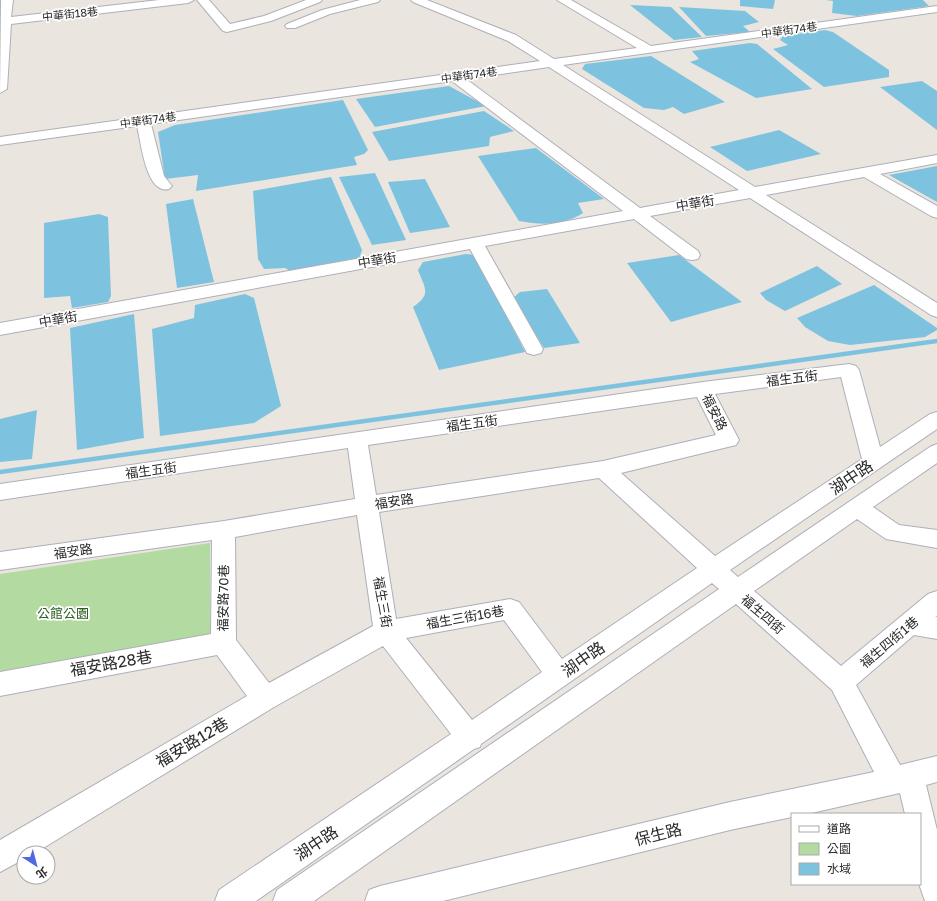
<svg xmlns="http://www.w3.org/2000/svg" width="937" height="901" viewBox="0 0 937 901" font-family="'Golos Text','Noto Sans TC',sans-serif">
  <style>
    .green { fill: #b3daa1 }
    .water { fill: #7dc3df }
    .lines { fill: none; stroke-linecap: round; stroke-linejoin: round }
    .stream { stroke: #7dc3df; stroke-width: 4.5 }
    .minor-casing { stroke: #aeafb9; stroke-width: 2 }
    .minor { fill: #fff; fill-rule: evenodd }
    .labels { text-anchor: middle; stroke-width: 3.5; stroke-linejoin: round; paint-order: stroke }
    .far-street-label { font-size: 11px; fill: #2a2a2a; stroke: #fff }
    .street-label { font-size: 13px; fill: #2a2a2a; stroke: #fff }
    .park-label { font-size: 13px; fill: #2e5e23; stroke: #fff }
    .near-street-label { font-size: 16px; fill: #2a2a2a; stroke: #fff }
  </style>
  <rect width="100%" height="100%" fill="#eae5de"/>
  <path class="green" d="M210 543V638L0 672V574Z"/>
  <g class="water">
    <path d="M740 0H775L773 9 740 6Z"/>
    <path d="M826 0H923L929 6 857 16 832 13 833 1Z"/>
    <path d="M630 5 671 7 702 37 674 40Z"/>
    <path d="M679 7 745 11 759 22 743 26 750 32 706 36Z"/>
    <path d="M825 30 833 32 889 70V77L824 87 773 49 788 45 780 40 783 36Z"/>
    <path d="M750 43 757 44 812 89 756 98 690 62 699 59 692 51Z"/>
    <path d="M651 56 725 102 684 114 673 107 664 110 644 108 582 69 585 64Z"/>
    <path d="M922 81 937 91V130L880 87Z"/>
    <path d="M449 86 486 106 375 127 356 99Z"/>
    <path d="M343 100 368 150 364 154 354 157 357 165 196 191 198 175 165 179 158 132 175 125Z"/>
    <path d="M484 111 514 131 490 137 489 146 389 161 372 132Z"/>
    <path d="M779 130 821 154 747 171 710 147Z"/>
    <path d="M536 148 604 199 578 203 583 213C563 226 541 225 519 221L478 156Z"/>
    <path d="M937 166V202L889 175Z"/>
    <path d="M375 173 406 240 372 245 339 177Z"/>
    <path d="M331 177 362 250 359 259 292 272 285 268 264 269 258 259 253 191Z"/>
    <path d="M425 179 450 227 410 233 388 182Z"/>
    <path d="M193 199 214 282 177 288 166 204Z"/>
    <path d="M99 214 108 217 111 296 108 302 72 308 70 296 44 298V223Z"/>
    <path d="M466 254 475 255 525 352 439 370 413 307C432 294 425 289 418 270L423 262Z"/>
    <path d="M679 255 742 302 671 322 627 263Z"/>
    <path d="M817 266 842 284 785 311 766 300 760 293Z"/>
    <path d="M874 285 937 328V330L925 337 850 345 828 341 805 327 797 318Z"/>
    <path d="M547 289 580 343 544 348 513 298 520 292Z"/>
    <path d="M245 294 254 298 281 406 254 423 160 436 152 329 194 318 195 305Z"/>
    <path d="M134 314 144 438 77 450 70 328Z"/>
    <path d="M37 410 32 459 0 462V419Z"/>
  </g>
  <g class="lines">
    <path class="stream" d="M0 472 937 341"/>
    <g class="minor-casing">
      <g id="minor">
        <path d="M1 0H13L11 17 159 0H194L188 3 11 24 7 89 0 93Z"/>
        <path d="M197 0H209L230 24 264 16 306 0H322L320 2 271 21 227 32 223 31Z"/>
        <path d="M360 0H380L378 2 330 14 295 28H287L285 26 287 24 322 10Z"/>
        <path d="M411 0H427L516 35 554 59 637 48 557 0H571L651 46 937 6V12L563 65 755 187 937 155V163L880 174 937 206V218L931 216 864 177 766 195 937 303V317L931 315 750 198 650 216 698 251 700 255 698 259 692 260 686 259 634 219 485 246 543 349 541 353 534 355 527 353 525 349 470 249 0 335V323L623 211 452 81 151 124 164 176 172 186 169 189C146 195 141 142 137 126L0 145V137L540 61 508 41 413 2ZM549 67 739 190 640 208 466 79Z"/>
        <path d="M849 364 856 366 859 370 880 447 930 414 937 412V429L730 570 738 577 930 447 937 444V463L873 507 899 525 937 530V548L886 539 857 519 754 591 841 666 928 594 937 591V616L935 617H937V639L914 635 856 685 900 765 937 756V782L926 785 937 830V901H925L919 884 920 814H905L900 793 807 814H792V817L730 830 443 901H365L369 890 380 886 730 802 874 772 832 690 736 604 314 901H273L277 890 719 589 712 583 481 744 480 747 474 749 256 901H215L219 890 451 734 383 646 274 707 35 853H24V859L0 872V840L247 696 217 655 0 696V672L211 634 212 540 0 570V552L224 521 355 499 348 448 0 500V484L703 382ZM841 377 862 459 715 556 621 473 736 445 739 440 715 394ZM697 397 716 435 603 461 376 495 368 445ZM599 478 697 568 562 659 519 602 510 599 396 619 379 512ZM357 515 373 626 269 683 236 640 235 537ZM504 620 542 672 472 720 406 638Z"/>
      </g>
    </g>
    <use href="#minor" class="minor"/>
  </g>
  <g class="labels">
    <g class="far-street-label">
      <text transform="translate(70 14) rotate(-6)" y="4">中華街18巷</text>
      <text transform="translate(789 30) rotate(-8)" y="4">中華街74巷</text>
      <text transform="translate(469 75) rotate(-8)" y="4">中華街74巷</text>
      <text transform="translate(148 120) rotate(-8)" y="4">中華街74巷</text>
    </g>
    <g class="street-label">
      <text transform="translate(695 203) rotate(-10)" y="5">中華街</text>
      <text transform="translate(377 260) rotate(-10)" y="5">中華街</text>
      <text transform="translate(58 319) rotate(-10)" y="5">中華街</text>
      <text transform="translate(792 378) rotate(-7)" y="5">福生五街</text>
      <text transform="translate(715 412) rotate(63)" y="5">福安路</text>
      <text transform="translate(472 423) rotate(-8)" y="5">福生五街</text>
      <text transform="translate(151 470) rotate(-8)" y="5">福生五街</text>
      <text transform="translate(394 501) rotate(-9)" y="5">福安路</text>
      <text transform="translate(73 551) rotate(-8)" y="5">福安路</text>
      <text transform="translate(223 598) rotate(-89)" y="5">福安路70巷</text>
      <text transform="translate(383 602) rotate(80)" y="5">福生三街</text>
      <text transform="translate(763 614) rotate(41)" y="5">福生四街</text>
      <text transform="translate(465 617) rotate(-10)" y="5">福生三街16巷</text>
      <text transform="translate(889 642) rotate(-40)" y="5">福生四街1巷</text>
    </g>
    <g class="park-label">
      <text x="63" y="618">公館公園</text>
    </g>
    <g class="near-street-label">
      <text transform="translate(851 477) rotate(-34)" y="6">湖中路</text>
      <text transform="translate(583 659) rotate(-35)" y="6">湖中路</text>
      <text transform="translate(111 663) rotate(-10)" y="6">福安路28巷</text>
      <text transform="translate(192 742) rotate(-31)" y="6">福安路12巷</text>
      <text transform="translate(658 834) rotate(-14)" y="6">保生路</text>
      <text transform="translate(316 843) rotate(-34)" y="6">湖中路</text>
    </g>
  </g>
  <rect x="791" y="813" width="130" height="72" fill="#ffffff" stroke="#aaaaaa"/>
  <rect x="799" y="826" width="20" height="6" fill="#ffffff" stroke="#aaaaaa"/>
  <text x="827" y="833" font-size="12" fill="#2a2a2a">道路</text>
  <rect x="799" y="843" width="20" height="12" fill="#b3daa1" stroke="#aaaaaa"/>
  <text x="827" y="853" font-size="12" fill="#2a2a2a">公園</text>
  <rect x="799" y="863" width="20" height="12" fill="#7dc3df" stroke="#aaaaaa"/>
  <text x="827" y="873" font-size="12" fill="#2a2a2a">水域</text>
  <g transform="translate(36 865) rotate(144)"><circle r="19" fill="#ffffff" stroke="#aaaaaa"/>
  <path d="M0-3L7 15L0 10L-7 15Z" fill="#5269e3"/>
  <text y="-6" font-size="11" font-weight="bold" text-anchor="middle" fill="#2a2a2a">北</text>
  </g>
</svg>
